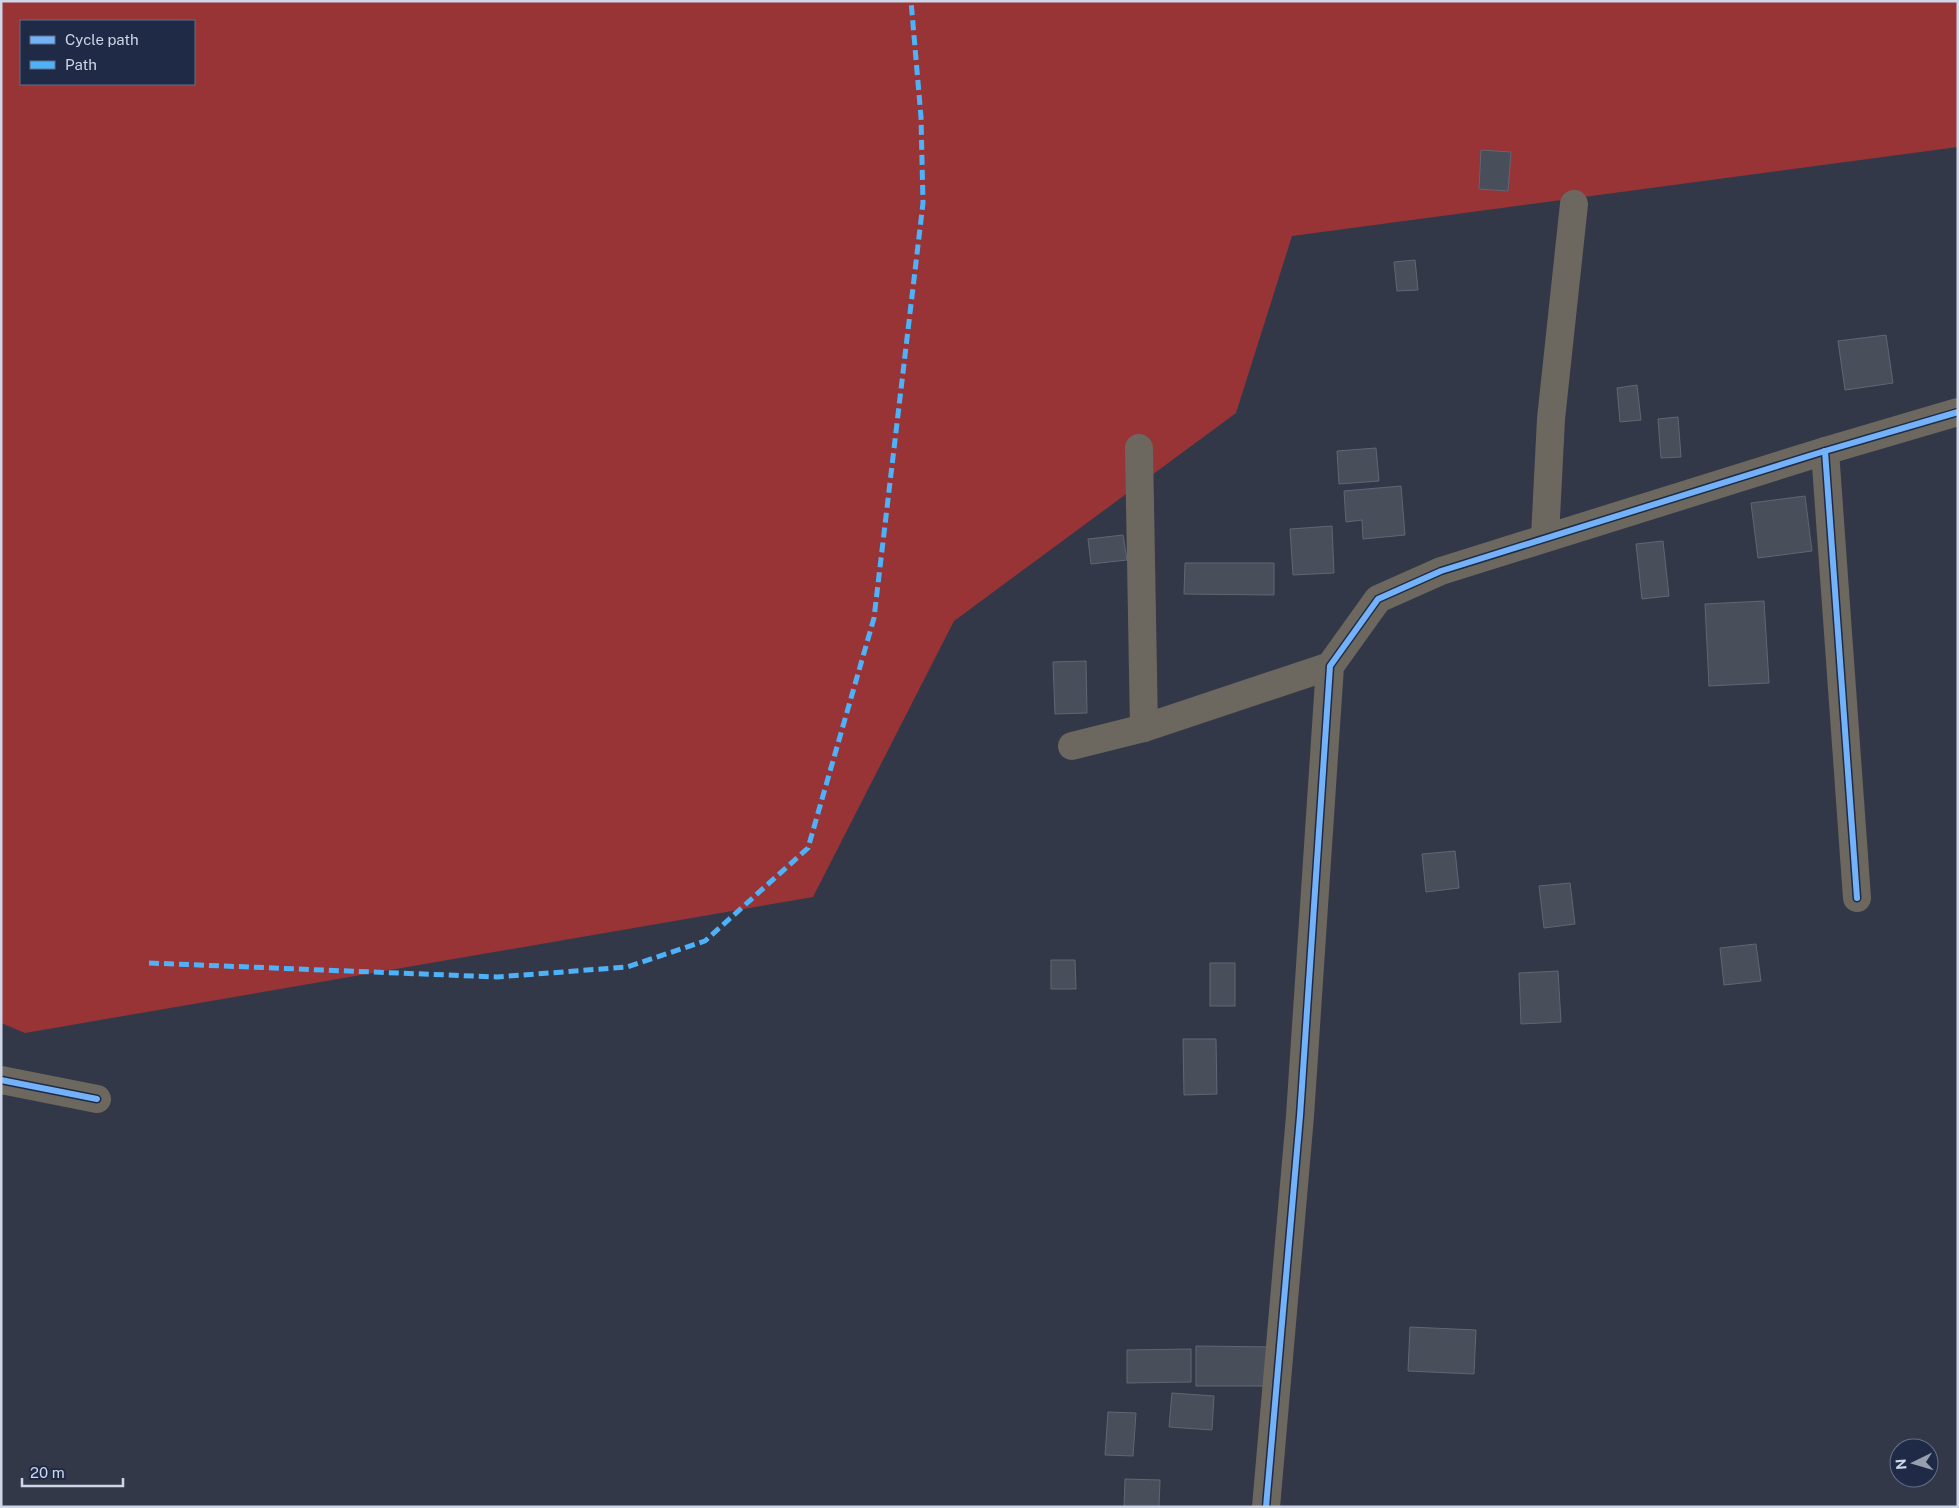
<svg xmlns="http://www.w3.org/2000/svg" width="1959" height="1508" viewBox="0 0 1959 1508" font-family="'Public Sans',sans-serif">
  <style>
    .forest { fill: #983436; fill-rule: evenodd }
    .building { fill: #494e5b; stroke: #606673 }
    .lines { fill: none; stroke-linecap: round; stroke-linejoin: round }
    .minor { stroke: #6c685f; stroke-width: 28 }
    .quiet { stroke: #4fb1f8; stroke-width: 5; stroke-dasharray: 10 5; stroke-linecap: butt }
    .cycleway-casing { stroke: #1f2b46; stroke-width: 9 }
    .cycleway { stroke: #73b2f8; stroke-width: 6 }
  </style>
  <rect width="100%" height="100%" fill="#323848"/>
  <path class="forest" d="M1 1H1958V147L1292 236 1236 413 954 621 813 897 25 1033 1 1023ZM21 21H194V84H21Z"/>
  <g class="building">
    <path d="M1481 150 1511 152 1508 191 1479 189Z"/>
    <path d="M1415 260 1418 290 1397 291 1394 262Z"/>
    <path d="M1886 335 1893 383 1845 390 1838 341Z"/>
    <path d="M1637 385 1641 420 1620 422 1617 388Z"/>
    <path d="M1678 417 1681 457 1661 458 1658 419Z"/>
    <path d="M1376 448 1379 481 1339 484 1337 451Z"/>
    <path d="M1401 486 1405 535 1363 539 1362 520 1346 522 1344 491Z"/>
    <path d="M1805 496 1812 551 1758 558 1751 503Z"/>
    <path d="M1332 526 1334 573 1293 575 1290 529Z"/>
    <path d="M1123 535 1127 560 1091 564 1088 539Z"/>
    <path d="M1663 541 1669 596 1642 599 1636 544Z"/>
    <path d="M1185 563H1274V595L1184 594Z"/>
    <path d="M1764 601 1769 683 1709 686 1705 604Z"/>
    <path d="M1086 661 1087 713 1055 714 1053 662Z"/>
    <path d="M1455 851 1459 888 1426 892 1422 854Z"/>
    <path d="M1570 883 1575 924 1544 928 1539 886Z"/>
    <path d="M1756 944 1761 981 1724 985 1720 948Z"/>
    <path d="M1051 960H1075L1076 989H1051Z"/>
    <rect x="1210" y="963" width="25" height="43"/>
    <path d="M1558 971 1561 1022 1521 1024 1519 973Z"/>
    <path d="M1183 1039H1216L1217 1094 1184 1095Z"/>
    <path d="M1410 1327 1476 1330 1474 1374 1408 1371Z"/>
    <path d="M1196 1346 1276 1347V1386H1196Z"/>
    <path d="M1191 1349V1382L1127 1383V1350Z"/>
    <path d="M1172 1393 1214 1396 1212 1430 1169 1427Z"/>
    <path d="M1108 1412 1136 1413 1133 1456 1105 1455Z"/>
    <path d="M1125 1479 1160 1480 1159 1507H1124Z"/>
  </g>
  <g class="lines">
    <g class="minor">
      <path d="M1139 448 1144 728"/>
      <path d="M1825 451 1857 898"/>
      <path d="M1545 537 1551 419 1574 204"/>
      <path d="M1072 746 1144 728 1330 666"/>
      <path d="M1 1080 97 1099"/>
      <path d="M1266 1507 1300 1116 1330 666 1378 599 1441 571 1825 451 1958 412"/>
    </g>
    <path class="quiet" d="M149 963 497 977 627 967 705 941 808 848 874 618 923 203 921 117 911 1"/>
    <g class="cycleway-casing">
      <g id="cycleway">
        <path d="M1825 451 1857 898"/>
        <path d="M1 1080 97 1099"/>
        <path d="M1266 1507 1300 1116 1330 666 1378 599 1441 571 1825 451 1958 412"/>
      </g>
    </g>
    <use href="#cycleway" class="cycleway"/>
  </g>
  <rect width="1959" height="1508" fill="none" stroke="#ced6e8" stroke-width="5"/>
  <rect x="20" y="20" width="175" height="65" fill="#1f2b46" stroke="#656f87"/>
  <rect x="30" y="36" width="25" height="8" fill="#73b2f8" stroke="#656f87"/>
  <text x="65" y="45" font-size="15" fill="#ced6e8">Cycle path</text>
  <rect x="30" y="61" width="25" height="8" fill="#4fb1f8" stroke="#656f87"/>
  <text x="65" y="70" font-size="15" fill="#ced6e8">Path</text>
  <g transform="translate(1914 1463) rotate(265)"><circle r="24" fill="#1f2b46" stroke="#656f87"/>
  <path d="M0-4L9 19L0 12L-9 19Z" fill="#979fb0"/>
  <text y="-8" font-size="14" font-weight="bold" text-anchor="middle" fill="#ced6e8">N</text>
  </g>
  <path d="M22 1478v8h101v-8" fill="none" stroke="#ced6e8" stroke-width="2.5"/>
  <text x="30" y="1478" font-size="15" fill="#ced6e8" stroke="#1f2b46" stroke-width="4" paint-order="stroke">20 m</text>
</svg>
